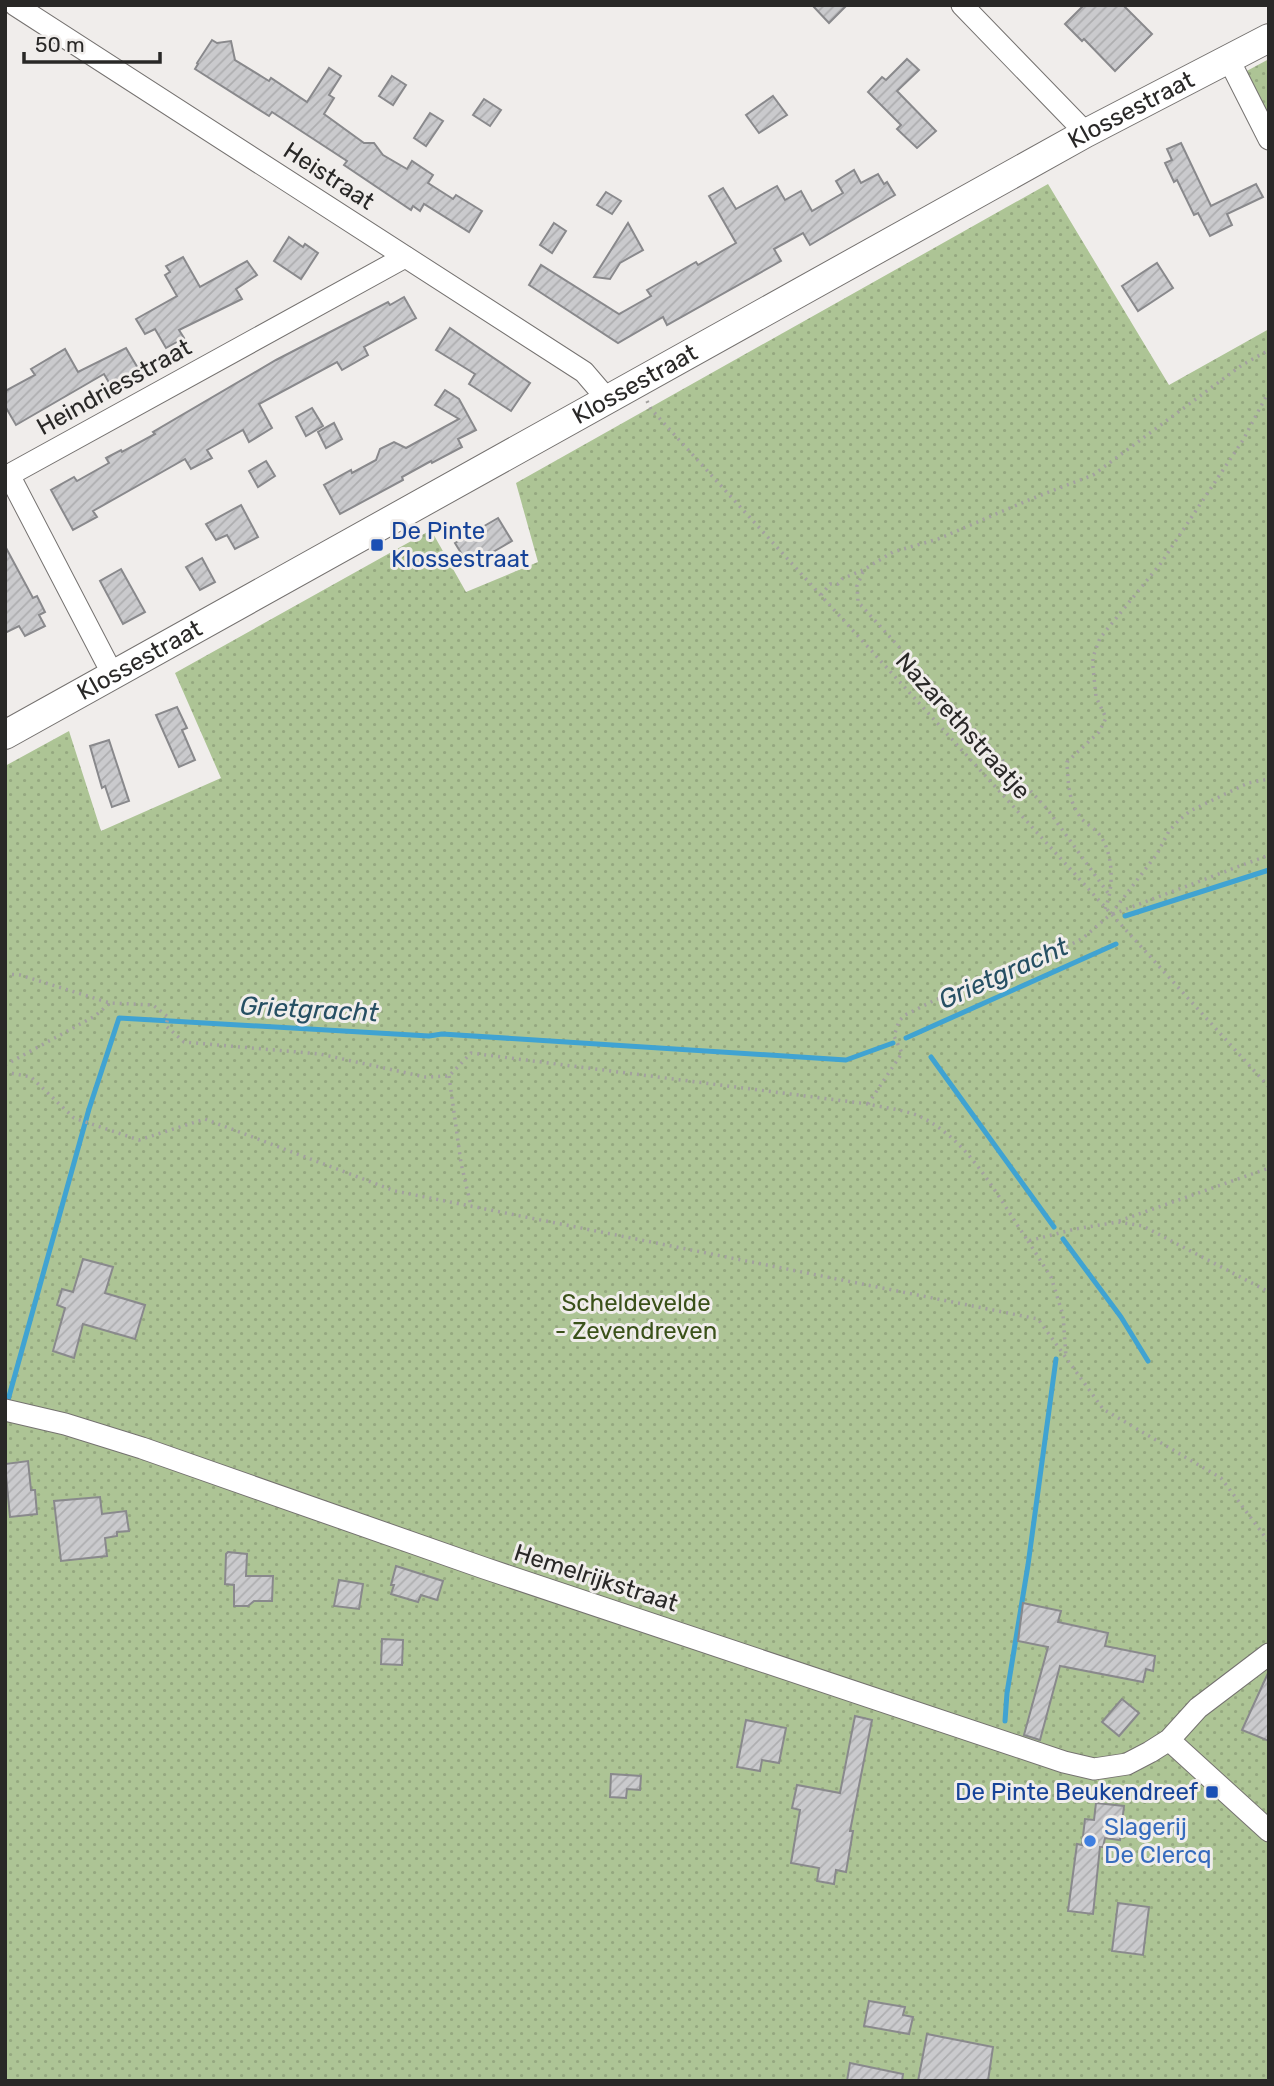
<svg xmlns="http://www.w3.org/2000/svg" width="1274" height="2086" viewBox="0 0 1274 2086" font-family="Rubik,sans-serif">
  <style>
    .park { fill: url(#park-dots) }
    .lines { fill: none; stroke-linecap: round; stroke-linejoin: round }
    .stream { stroke: #40a3d2; stroke-width: 5 }
    .building { fill: url(#building-hatch); stroke: #89898c; stroke-width: 2 }
    .street-casing { stroke: #757270; stroke-width: 23 }
    .secondary-casing { stroke: #757270; stroke-width: 30 }
    .path { stroke: #a3a19f; stroke-width: 3.5; stroke-dasharray: 2 5; stroke-linecap: butt }
    .street { stroke: #fff; stroke-width: 21 }
    .secondary { stroke: #fff; stroke-width: 28 }
    .transit-dot { fill: #1a4fb4; stroke: #f0edeb; stroke-width: 2.5 }
    .shop-dot { fill: #3f7fe0; stroke: #f0edeb; stroke-width: 2.5 }
    .labels { text-anchor: middle; stroke-width: 6; stroke-linejoin: round; paint-order: stroke }
    .street-label { font-size: 24px; fill: #292827; stroke: #f0edeb }
    .transit-label { font-size: 24px; fill: #164399; stroke: #f0edeb; text-anchor: start }
    .park-label { font-size: 24px; fill: #3a5119; stroke: #f0edeb }
    .shop-label { font-size: 24px; fill: #366cbe; stroke: #f0edeb; text-anchor: start }
    .water-label { font-size: 26px; font-style: italic; fill: #264f63; stroke: #f0edeb }
  </style>
  <defs>
    <pattern id="park-dots" width="8" height="8" patternUnits="userSpaceOnUse" patternTransform="scale(1.75)"><rect width="8" height="8" fill="#adc495"/><path d="M2 2h.1M6 6h.1" fill="none" stroke="#95a880" stroke-width="1.8" stroke-linecap="round"/></pattern>
    <pattern id="building-hatch" width="6" height="6" patternUnits="userSpaceOnUse" patternTransform="scale(1.75)"><rect width="6" height="6" fill="#cacacd"/><path d="M-1 1l2-2M0 6l6-6M5 7l2-2" fill="none" stroke="#aeaeb0"/></pattern>
  </defs>
  <rect width="100%" height="100%" fill="#f0edeb"/>
  <g class="park">
    <path d="M1269 59V128L1243 73Z"/>
    <path d="M1048 184 1169 385 1269 329V2081H5V766L69 731 101 831 221 778 175 673 431 530 466 592 538 562 516 483Z"/>
  </g>
  <g class="lines">
    <g class="stream">
      <path d="M1125 916 1269 870"/>
      <path d="M906 1038 1116 944"/>
      <path d="M931 1057 1054 1227"/>
      <path d="M1063 1239 1121 1317 1148 1361"/>
      <path d="M5 1399 8 1400 89 1109 119 1018 429 1036 442 1034 846 1060 893 1043"/>
      <path d="M1005 1721 1007 1693 1028 1565 1056 1359"/>
    </g>
  </g>
  <g class="building">
    <path d="M812 5H847L829 23Z"/>
    <path d="M1084 5H1123L1152 34 1115 71 1084 39 1082 41 1065 24Z"/>
    <path d="M212 40 217 43 231 41 235 60 269 81 271 78 307 102 329 68 341 76 329 95 334 98 324 114 364 143H374L383 155 407 169 412 161 433 175 428 183 453 199 456 195 482 211 469 232 424 204 420 211 413 206 411 210 344 165 347 161 272 112 269 116 195 69 198 64 197 63Z"/>
    <path d="M907 59 919 70 897 91 936 131 917 148 897 129 901 125 868 92 882 77 886 80Z"/>
    <path d="M392 76 406 85 393 105 379 96Z"/>
    <path d="M773 96 787 115 759 133 746 115Z"/>
    <path d="M484 99 501 110 490 126 473 115Z"/>
    <path d="M430 113 443 121 426 146 414 138Z"/>
    <path d="M1181 143 1211 206 1256 184 1263 197 1227 214 1232 225 1210 236 1198 213 1194 215 1177 180 1174 182 1165 163 1172 160 1167 149Z"/>
    <path d="M854 170 861 183 878 174 884 184 887 182 895 195 810 245 803 233 774 249 781 261 667 325 663 317 618 343 529 285 541 265 619 314 651 296 647 290 696 262 698 265 736 243 709 196 723 188 736 209 777 186 785 200 801 191 812 211 843 193 836 181Z"/>
    <path d="M606 192 621 201 612 214 597 205Z"/>
    <path d="M554 223 566 231 552 253 540 245Z"/>
    <path d="M628 223 643 250 620 263 610 279 594 277Z"/>
    <path d="M289 237 303 247 305 244 318 253 301 279 274 261Z"/>
    <path d="M183 257 200 287 247 261 257 275 236 289 242 299 179 330 184 338 166 348 155 329 145 334 136 319 177 296 165 275 170 272 166 266Z"/>
    <path d="M1157 263 1173 288 1138 311 1122 286Z"/>
    <path d="M404 297 416 318 364 347 368 355 342 370 337 362 259 404 272 428 249 442 243 430 207 450 212 458 191 469 185 459 93 511 97 517 73 530 51 490 74 477 77 481 109 463 106 458 121 450 122 452 155 434 153 432 276 360 388 302 390 305Z"/>
    <path d="M450 328 530 383 511 411 469 384 475 374 436 350Z"/>
    <path d="M126 348 139 370 111 386 104 374 16 425 5 406V391L35 375 31 369 65 349 78 372Z"/>
    <path d="M445 390 459 399 476 430 458 439 462 447 432 463 431 461 402 477 403 480 340 514 324 485 351 470 352 473 376 460 380 449 394 442 406 448 459 419 435 405Z"/>
    <path d="M312 408 323 426 306 436 296 417Z"/>
    <path d="M334 423 342 439 326 448 318 432Z"/>
    <path d="M266 461 275 476 258 487 249 471Z"/>
    <path d="M241 505 258 537 235 549 227 535 216 540 206 524Z"/>
    <path d="M498 518 512 541 469 566 455 543Z"/>
    <path d="M5 546 33 598 37 596 45 612 39 615 45 626 25 636 19 626 5 633Z"/>
    <path d="M202 558 215 582 200 590 186 567Z"/>
    <path d="M121 569 145 612 123 624 100 581Z"/>
    <path d="M177 707 187 728 182 730 195 760 179 767 156 715Z"/>
    <path d="M109 740 129 801 112 807 105 786 102 788 90 746Z"/>
    <path d="M83 1259 113 1267 105 1293 145 1305 135 1339 83 1324 74 1358 53 1351 65 1308 57 1305 62 1289 73 1292Z"/>
    <path d="M28 1461 31 1490H35L37 1514 10 1517 5 1464Z"/>
    <path d="M100 1497 102 1514 126 1511 129 1531 117 1532V1536L105 1538 107 1556 61 1561 54 1501Z"/>
    <path d="M228 1552 247 1554 246 1576H273L272 1601H254L248 1606H234V1585L225 1584 226 1554Z"/>
    <path d="M396 1566 443 1581 437 1600 421 1595 418 1602 391 1594 394 1585H391Z"/>
    <path d="M339 1580 363 1584 359 1609 334 1606Z"/>
    <path d="M1023 1603 1061 1611 1058 1622 1108 1633 1105 1646 1155 1656 1153 1671 1146 1669 1143 1682 1060 1666 1040 1740 1024 1735 1048 1647 1018 1641Z"/>
    <path d="M382 1639 403 1640 402 1665 381 1664Z"/>
    <path d="M1269 1671V1741L1242 1730Z"/>
    <path d="M1122 1699 1139 1713 1119 1736 1102 1722Z"/>
    <path d="M855 1716 872 1720 850 1831H853L846 1872 836 1870 834 1884 817 1881 819 1868 791 1863 800 1810 792 1808 797 1785 840 1793Z"/>
    <path d="M746 1720 786 1728 779 1763 762 1760 760 1771 737 1767Z"/>
    <path d="M611 1774 641 1776 640 1790 627 1789 626 1798 610 1797Z"/>
    <path d="M1096 1803 1124 1806 1120 1840 1105 1838 1103 1847H1100L1093 1914 1068 1911 1077 1844 1082 1845 1085 1819 1094 1820Z"/>
    <path d="M1118 1903 1149 1907 1143 1955 1112 1951Z"/>
    <path d="M869 2001 905 2007 903 2015 913 2017 909 2034 864 2026Z"/>
    <path d="M927 2034 993 2047 988 2081H918Z"/>
    <path d="M850 2063 903 2074 902 2081H847Z"/>
  </g>
  <g class="lines">
    <g class="street-casing">
      <g id="street">
        <path d="M15 5 584 372 608 400"/>
        <path d="M962 5 1086 133"/>
        <path d="M1228 58 1269 139"/>
        <path d="M113 675 9 475 405 257"/>
        <path d="M5 1410 65 1424 142 1448 484 1568 1064 1762 1094 1769 1127 1764 1150 1752 1169 1740 1198 1708 1269 1654"/>
        <path d="M1169 1740 1269 1831"/>
      </g>
    </g>
    <g class="secondary-casing">
      <g id="secondary">
        <path id="s1" d="M5 735 1086 133 1269 38"/>
      </g>
    </g>
    <g class="path">
      <path d="M647 401 651 409 1269 1087"/>
      <path d="M863 572 857 586 858 602 1048 810 1108 893"/>
      <path d="M821 595 830 584H838L842 579 863 570 893 552 938 539 1031 499 1093 475 1242 365 1269 350"/>
      <path d="M1105 909C1114 888 1114 853 1099 834 1094 827 1083 823 1079 815 1068 800 1068 779 1067 762L1099 732 1106 718 1096 697 1093 667V657L1100 638 1161 563 1243 440 1269 391"/>
      <path d="M1113 914 1269 855"/>
      <path d="M5 974 20 975 110 1003 153 1005 168 1017 166 1026 184 1042 320 1054 425 1077 449 1076 471 1053 868 1104C885 1108 909 1110 925 1119 972 1144 999 1199 1028 1241L1075 1229 1118 1222 1143 1226 1269 1292"/>
      <path d="M5 1065 95 1016 110 1003"/>
      <path d="M5 1072 31 1077 74 1118 139 1140 205 1119 395 1191 1038 1319 1103 1409 1221 1478 1269 1542"/>
      <path d="M449 1076 461 1163 471 1206"/>
      <path d="M868 1104 902 1053 894 1036 899 1021 905 1015 933 1001 1046 958 1083 938 1111 914 1157 854 1169 831 1179 820 1190 811 1248 783 1269 779"/>
      <path d="M1119 1221 1269 1168"/>
      <path d="M1028 1241 1051 1277 1063 1315 1066 1357"/>
    </g>
    <use href="#street" class="street"/>
    <use href="#secondary" class="secondary"/>
  </g>
  <g class="transit-dot">
    <rect x="370" y="538" width="14" height="14" rx="3.5"/>
    <rect x="1205" y="1785" width="14" height="14" rx="3.5"/>
  </g>
  <circle class="shop-dot" cx="1090" cy="1841" r="7"/>
  <g class="labels">
    <g class="street-label">
      <text dy="8" stroke="none"><textPath href="#s1" startOffset="1288">Klossestraat</textPath></text>
      <text transform="translate(329 176) rotate(33)" y="8">Heistraat</text>
      <text dy="8" stroke="none"><textPath href="#s1" startOffset="721">Klossestraat</textPath></text>
      <text transform="translate(114 387) rotate(-29)" y="8">Heindriesstraat</text>
      <text dy="8" stroke="none"><textPath href="#s1" startOffset="154">Klossestraat</textPath></text>
      <text transform="translate(963 726) rotate(48)" y="8">Nazarethstraatje</text>
      <text transform="translate(596 1578) rotate(18)" y="8">Hemelrijkstraat</text>
    </g>
    <g class="transit-label">
      <text x="391" y="539">De Pinte<tspan x="391" dy="28">Klossestraat</tspan></text>
      <text x="1198" y="1800" text-anchor="end">De Pinte Beukendreef</text>
    </g>
    <g class="park-label">
      <text x="636" y="1311">Scheldevelde<tspan x="636" dy="28">- Zevendreven</tspan></text>
    </g>
    <g class="shop-label">
      <text x="1104" y="1835">Slagerij<tspan x="1104" dy="28">De Clercq</tspan></text>
    </g>
    <g class="water-label">
      <text transform="translate(1003 973) rotate(-24)" y="9">Grietgracht</text>
      <text transform="translate(309 1009) rotate(3)" y="9">Grietgracht</text>
    </g>
  </g>
  <rect width="1274" height="2086" fill="none" stroke="#292827" stroke-width="14"/>
  <path d="M24 52v10h136v-10" fill="none" stroke="#292827" stroke-width="3.5"/>
  <text x="35" y="52" font-size="21" fill="#292827" stroke="#f0edeb" stroke-width="5" paint-order="stroke">50 m</text>
</svg>
